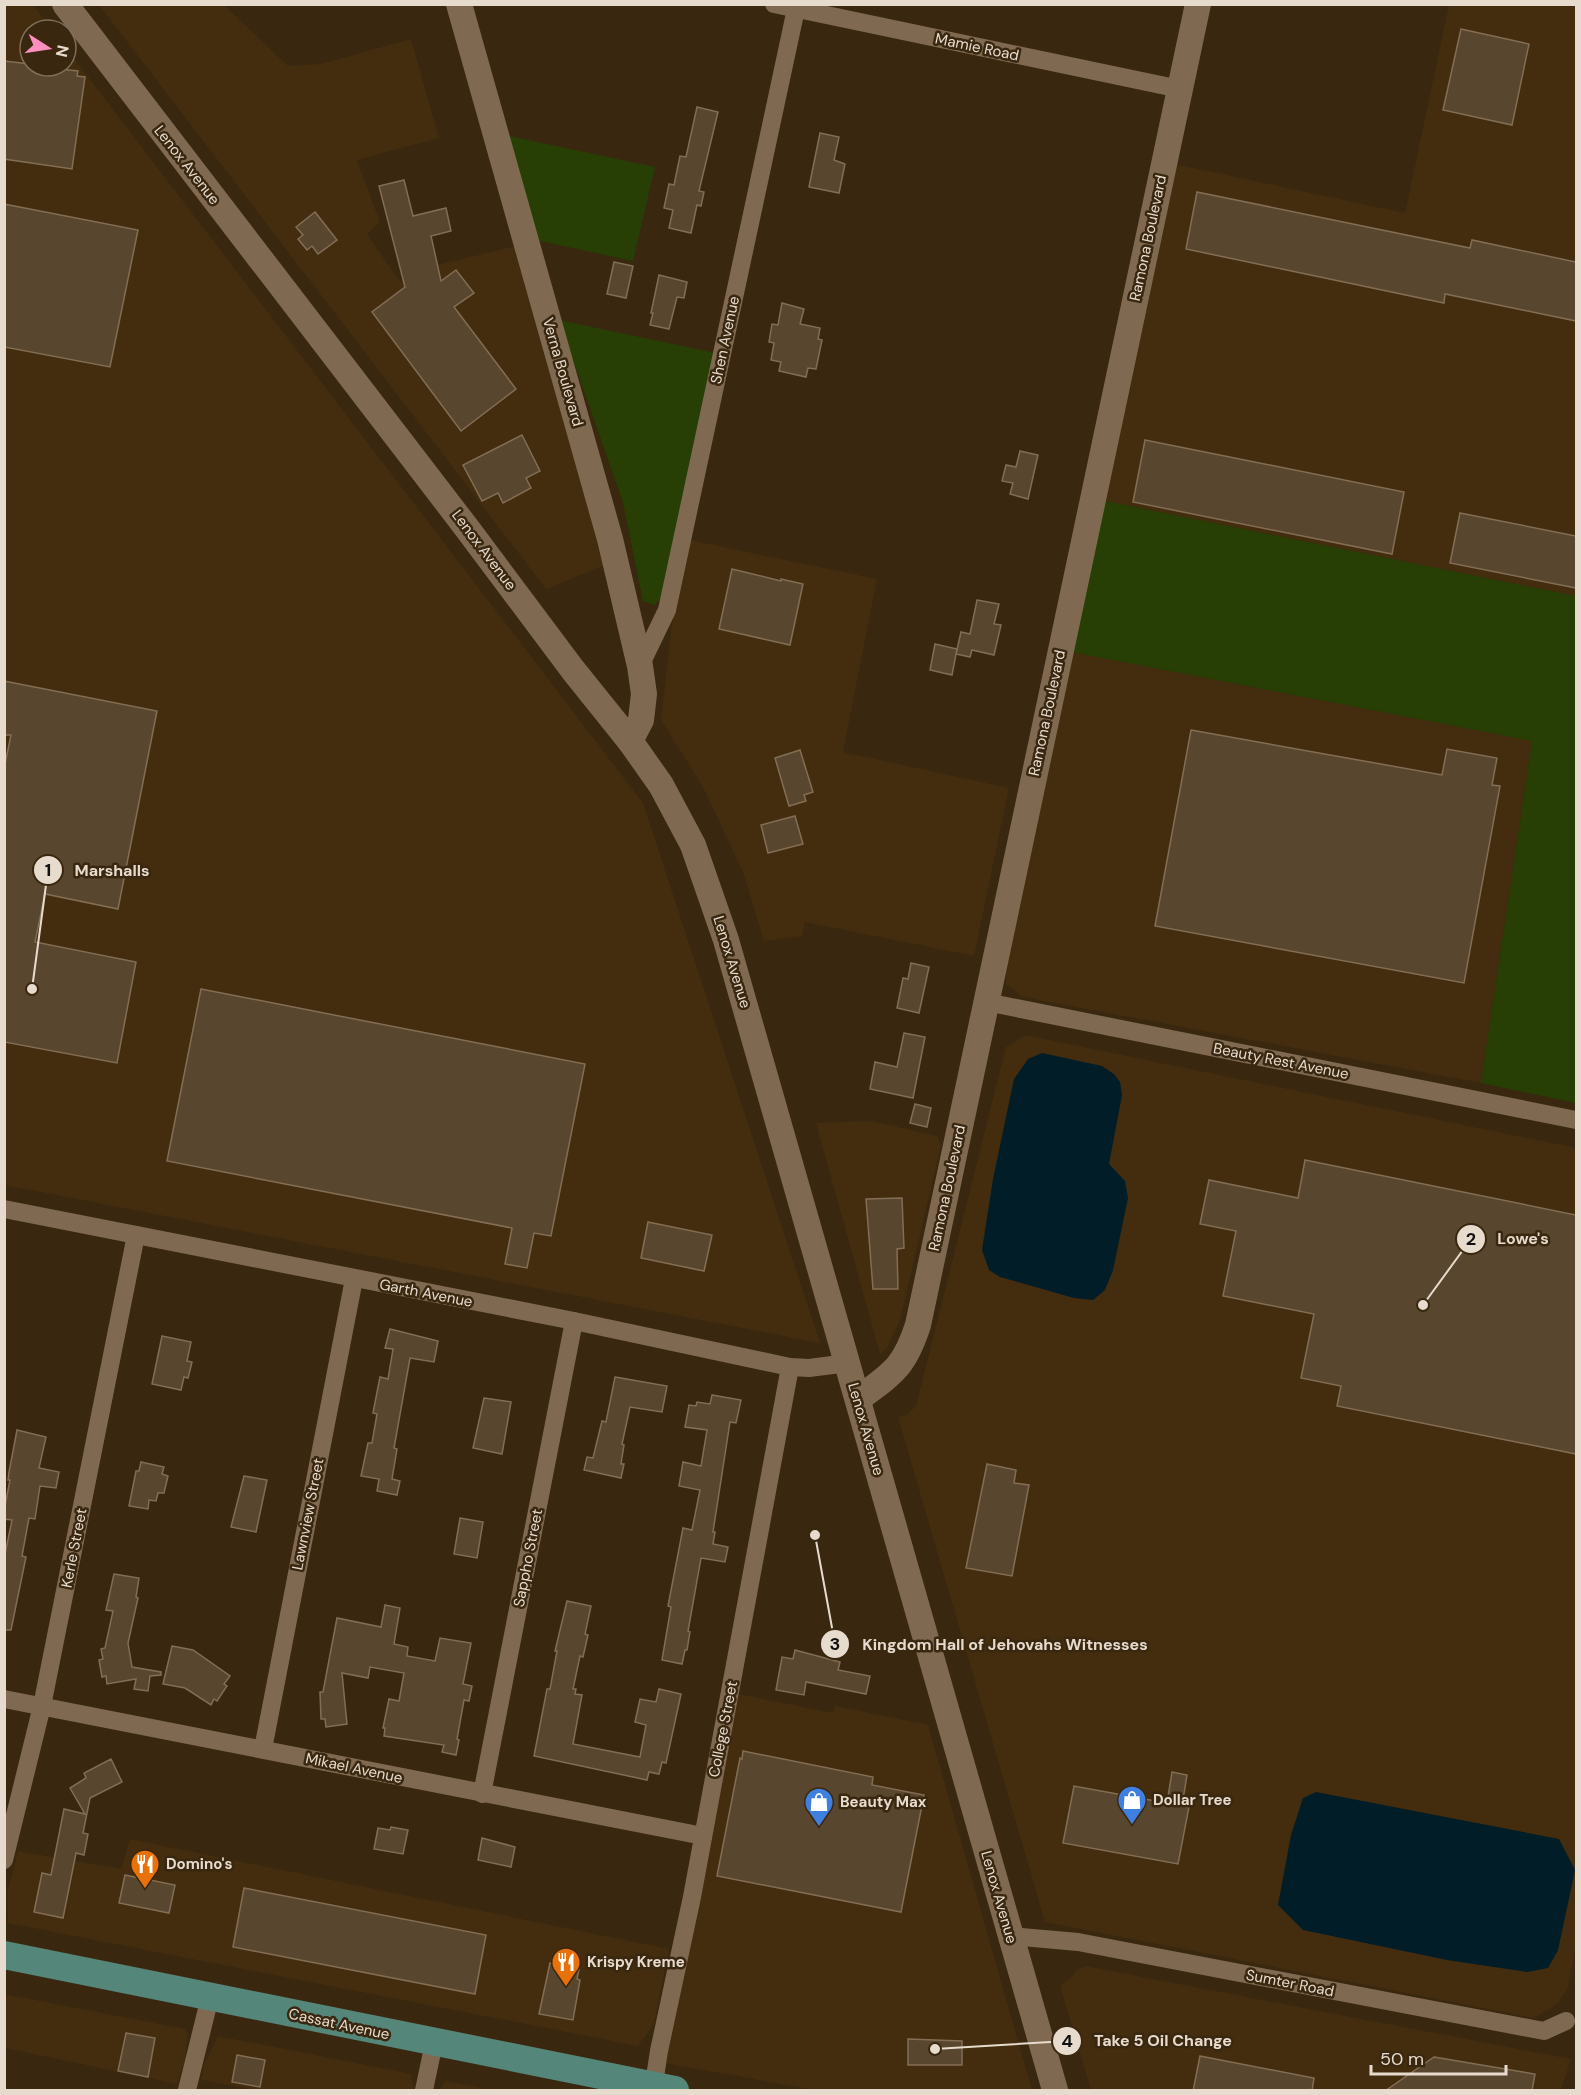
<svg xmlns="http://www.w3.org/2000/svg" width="1581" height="2095" viewBox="0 0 1581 2095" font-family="'DM Sans',sans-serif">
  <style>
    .built { fill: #432d0e }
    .green { fill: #273f04 }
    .water { fill: #011d28 }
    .building { fill: #59462e; stroke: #836e55; stroke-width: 1.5 }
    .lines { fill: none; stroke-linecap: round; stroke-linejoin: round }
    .street { stroke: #7f6a51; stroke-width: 18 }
    .secondary { stroke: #7f6a51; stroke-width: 26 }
    .primary { stroke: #548679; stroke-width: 28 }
    .labels { text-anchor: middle; stroke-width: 5; stroke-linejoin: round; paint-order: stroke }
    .street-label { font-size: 15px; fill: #e7dbcd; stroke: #392710 }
    .poi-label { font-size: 15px; font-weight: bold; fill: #e7dbcd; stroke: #392710; text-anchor: start }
    .leader { fill: none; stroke: #e7dbcd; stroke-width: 2 }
    .callout-dot { fill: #e7dbcd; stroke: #392710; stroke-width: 2 }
    .mark-label { font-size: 18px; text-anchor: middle; font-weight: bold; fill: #111 }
    .callout-label { font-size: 16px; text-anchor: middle; font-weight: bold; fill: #e7dbcd; stroke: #392710; stroke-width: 5; stroke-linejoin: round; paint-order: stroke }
  </style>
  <rect width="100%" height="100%" fill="#392710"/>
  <g class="built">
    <path d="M4 5H33L53 30H30V66H66V48L643 803 820 1343 5 1185Z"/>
    <path d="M99 5H224L288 66 321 64 411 39 439 138 357 160 380 222 367 234 400 282 416 270 516 246 607 564 546 589Z"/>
    <path d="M1449 5H1576V596L1105 501 1175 164 1405 213Z"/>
    <path d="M690 540 877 579 843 752 1009 788 974 956 805 922 802 936 764 941 743 872 702 785 661 720 672 623Z"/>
    <path d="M1072 652 1532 741 1481 1083 1023 997 1006 984V961Z"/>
    <path d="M1025 1035 1576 1148V1945L1568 1988 1557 2004 1534 2018 1045 1922 898 1417 907 1415 916 1406 1006 1047Z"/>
    <path d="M872 1121 937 1136 941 1145 900 1320 887 1348 880 1354 816 1123Z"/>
    <path d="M739 1694 833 1713 835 1706 928 1725 1032 2090H814L665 2063Z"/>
    <path d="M130 1839 669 1949 654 2024 638 2046 8 1923 7 1894 18 1851 121 1869Z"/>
    <path d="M1085 1966 1571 2059 1561 2090H1091L1060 1986 1069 1980 1076 1971Z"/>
    <path d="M4 1994 185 2029 188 2035 185 2059 177 2084 5 2048Z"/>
    <path d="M218 2036 411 2074 414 2090H256L201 2080 204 2065Z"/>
    <path d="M445 2081 491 2090H439Z"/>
  </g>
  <g class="green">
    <path d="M505 135 655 167 633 261 536 240Z"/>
    <path d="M559 320 716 353 661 598 654 605 643 601 623 502Z"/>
    <path d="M1105 501 1576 596V1103L1481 1083 1532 741 1072 652Z"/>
  </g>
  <g class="water">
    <path d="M1042 1053 1102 1066 1114 1074 1120 1082 1122 1095 1109 1164 1125 1181 1128 1198 1113 1270 1105 1290 1093 1300 1074 1298 1000 1277 989 1270 982 1250 993 1179 1014 1079 1028 1059Z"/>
    <path d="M1316 1792 1559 1839 1575 1870 1558 1950 1548 1968 1527 1972 1447 1960 1303 1930 1278 1905 1291 1835 1303 1798Z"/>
  </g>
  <g class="building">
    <path d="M1461 29 1529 44 1512 125 1443 110Z"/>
    <path d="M4 61 30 64V66L78 71 77 76 85 77 72 169 4 159Z"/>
    <path d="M697 107 718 112 699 191 704 192 701 206 697 205 691 233 669 228 673 210 664 208 669 184 674 185 680 156 686 157Z"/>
    <path d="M820 133 839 137 834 160 845 164 839 193 809 187Z"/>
    <path d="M404 180 413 216 446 208 451 231 431 236 441 281 456 270 474 293 454 307 516 389 461 431 372 312 405 287 379 186Z"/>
    <path d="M1197 192 1470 248 1472 240 1576 262V321L1445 294 1444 303 1186 249Z"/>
    <path d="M4 204 138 230 110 367 4 347Z"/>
    <path d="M315 212 337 240 318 254 312 246 307 250 298 239 303 235 296 227Z"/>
    <path d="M614 262 633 266 626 298 607 294Z"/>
    <path d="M659 275 687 282 684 298 677 297 669 329 650 325 653 313H651Z"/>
    <path d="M782 303 804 309 800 324 820 328 818 339 822 340 816 369 808 368 806 377 779 371 781 362 771 360 774 343 769 342 772 324 778 325Z"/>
    <path d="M522 435 540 471 526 478 531 488 503 503 498 493 482 501 463 465Z"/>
    <path d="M1145 440 1404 492 1392 554 1133 502Z"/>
    <path d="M1020 451 1038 455 1028 499 1010 494 1013 483 1002 481 1006 465 1016 467Z"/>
    <path d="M1460 513 1576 536V588L1450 563Z"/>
    <path d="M732 569 781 581V579L803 584 790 645 719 629Z"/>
    <path d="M977 600 999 604 994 624 1001 625 994 655 972 650 970 657 956 654 961 632 970 634Z"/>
    <path d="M935 644 957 649 952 675 930 670Z"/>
    <path d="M4 681 157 711 118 909 45 894 35 942 136 962 117 1063 4 1042V769L11 735H4Z"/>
    <path d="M1191 730 1442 775 1447 749 1497 758 1492 785 1500 786 1464 983 1155 926Z"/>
    <path d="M800 750 813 792 804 795 806 801 789 806 775 758Z"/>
    <path d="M795 816 803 844 768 853 761 825Z"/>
    <path d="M911 963 929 967 919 1013 897 1008 903 978 908 979Z"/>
    <path d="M201 989 585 1064 551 1236 534 1233 527 1268 505 1264 512 1228 167 1161Z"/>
    <path d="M904 1033 925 1037 913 1098 870 1089 875 1062 897 1067Z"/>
    <path d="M915 1104 931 1108 927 1127 910 1123Z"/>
    <path d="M1305 1160 1576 1215V1454L1337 1406 1341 1386 1301 1378 1314 1314 1223 1296 1236 1231 1200 1224 1209 1180 1298 1198Z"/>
    <path d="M902 1198 904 1248 897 1249 898 1289H873L866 1199Z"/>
    <path d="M648 1222 712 1235 704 1271 641 1258Z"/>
    <path d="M390 1329 438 1341 434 1362 410 1358 394 1448 397 1449 392 1479 400 1481 397 1495 377 1491 379 1479 361 1476 368 1443H372L377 1414 373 1413 380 1377 388 1379 393 1349 385 1348Z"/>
    <path d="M162 1336 191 1342 187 1361 192 1362 188 1378 184 1377 181 1390 152 1384Z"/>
    <path d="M615 1377 667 1386 662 1412 630 1407 622 1444 624 1445 621 1464H624L621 1478 584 1470 587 1457 593 1458 602 1421 606 1422Z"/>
    <path d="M712 1395 741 1400 736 1423 730 1422 713 1532H715L713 1544 728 1547 725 1562 701 1558 688 1631 690 1632 687 1650H685L682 1664 662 1660 671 1607 668 1606 683 1528 692 1530 700 1490 679 1486 683 1462 701 1466 707 1430 685 1427 689 1405 696 1406 697 1402 710 1404Z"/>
    <path d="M484 1398 511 1402 502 1454 473 1448Z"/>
    <path d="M17 1430 46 1437 39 1468 59 1472 56 1488 40 1486 35 1519 29 1518 22 1556 26 1557 11 1630H4V1559L12 1520 4 1519V1511L10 1480H8L9 1472Z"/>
    <path d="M141 1462 164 1467 162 1474 168 1476 164 1493H158L156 1501 149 1500 148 1509 129 1506 136 1471H139Z"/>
    <path d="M987 1464 1016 1470 1014 1483 1029 1485 1012 1576 966 1568Z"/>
    <path d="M244 1476 267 1480 256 1532 231 1527Z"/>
    <path d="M460 1518 483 1522 477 1558 454 1554Z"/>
    <path d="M114 1574 139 1578 136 1597 138 1598 128 1643 132 1667 161 1672V1675L150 1676 148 1691 134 1689 136 1679 107 1684 106 1676 102 1677 99 1660 103 1659 101 1649 105 1648 113 1611 106 1610Z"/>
    <path d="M567 1601 591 1606 585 1634 588 1635 583 1657 580 1656 573 1689H576L575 1694 582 1695 573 1744 640 1757 646 1725 635 1722 640 1699 656 1702 659 1689 681 1694 666 1763 662 1762 659 1774 649 1772 647 1780 534 1756 547 1689H550L557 1651H555Z"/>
    <path d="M385 1605 400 1608 394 1644 408 1647 407 1656 435 1661 440 1638 471 1643 463 1684 472 1686 469 1701 464 1700 457 1739 459 1740 456 1755 442 1752 444 1745 384 1736 385 1728H383L389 1699 399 1701 404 1673 370 1667 368 1678 342 1673 347 1724 326 1727 325 1719H321L320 1692H323L337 1618 381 1627Z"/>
    <path d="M172 1646 193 1650 230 1676 224 1684 227 1686 217 1701 214 1699 211 1705 185 1688 163 1684Z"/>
    <path d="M795 1650 840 1662 838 1670 870 1676 866 1694 806 1682 804 1695 776 1690 782 1657 793 1659Z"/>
    <path d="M743 1751 873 1777 872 1785 924 1795 901 1912 717 1876 740 1758 742 1759Z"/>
    <path d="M111 1759 122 1782 90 1798 83 1833 88 1834 84 1855 76 1853 63 1918 34 1912 42 1873 51 1875 64 1809 85 1814 70 1788 86 1778 84 1773Z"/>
    <path d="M1172 1772 1187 1775 1182 1806 1189 1807 1178 1864 1063 1843 1074 1786 1167 1803Z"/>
    <path d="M391 1827 408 1830 403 1854 374 1849 378 1828 390 1830Z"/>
    <path d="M482 1838 515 1847 511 1867 478 1860Z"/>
    <path d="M125 1875 175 1885 169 1913 119 1903Z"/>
    <path d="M244 1888 486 1935 475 1994 233 1947Z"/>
    <path d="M550 1963 579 1969 577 1979 580 1980 573 2020 539 2014Z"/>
    <path d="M126 2033 155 2038 148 2077 118 2071Z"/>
    <path d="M908 2039 962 2041V2065H908Z"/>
    <path d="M237 2055 265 2060 260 2087 232 2082Z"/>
    <path d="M1200 2056 1314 2078 1312 2091H1193Z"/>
    <path d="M1434 2057 1535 2074 1532 2091H1385Z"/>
  </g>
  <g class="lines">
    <g class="street">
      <path d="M774 4 1180 89"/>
      <path d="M640 666 667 610 796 9"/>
      <path d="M986 1002 1576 1120"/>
      <path d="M4 1209 574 1321 790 1367 809 1368 848 1363"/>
      <path d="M4 1699 703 1836"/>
      <path d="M263 1749 354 1279"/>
      <path d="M482 1794 574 1321"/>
      <path d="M4 1860 42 1706 136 1235"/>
      <path d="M1010 1936 1078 1942 1544 2031 1566 2021"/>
      <path d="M187 2090 210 1997"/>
      <path d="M424 2090 434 2043"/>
      <path d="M653 2090 659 2051 692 1897 790 1367"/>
    </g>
    <g class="secondary">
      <path d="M65 4 466 527 573 670 630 741 661 785 693 845 726 940 1055 2090"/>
      <path d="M459 4 610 539 640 666 644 694 641 720 630 741"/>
      <path d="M858 1399C893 1373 904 1368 918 1325L1198 4"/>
    </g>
    <path class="primary" d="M4 1955 675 2090"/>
  </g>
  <defs>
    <g id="shop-pin" transform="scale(1.5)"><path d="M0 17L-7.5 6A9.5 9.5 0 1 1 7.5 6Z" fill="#3f7fe0" stroke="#392710"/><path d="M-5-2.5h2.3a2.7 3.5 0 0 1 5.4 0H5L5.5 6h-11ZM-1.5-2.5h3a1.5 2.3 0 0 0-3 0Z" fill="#fff"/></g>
    <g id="restaurant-pin" transform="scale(1.5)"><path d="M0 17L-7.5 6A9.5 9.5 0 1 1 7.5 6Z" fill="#e8710a" stroke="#392710"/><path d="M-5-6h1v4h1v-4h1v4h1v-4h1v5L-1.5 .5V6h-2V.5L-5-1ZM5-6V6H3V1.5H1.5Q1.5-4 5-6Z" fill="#fff"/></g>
  </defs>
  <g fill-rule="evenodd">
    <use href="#shop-pin" x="1132" y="1800"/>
    <use href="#shop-pin" x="819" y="1802"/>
    <use href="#restaurant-pin" x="145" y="1864"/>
    <use href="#restaurant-pin" x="566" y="1962"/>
  </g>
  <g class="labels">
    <g class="street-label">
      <text transform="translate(977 47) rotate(12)" y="5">Mamie Road</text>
      <text transform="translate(187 165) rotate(52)" y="5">Lenox Avenue</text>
      <text transform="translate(1148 238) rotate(-78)" y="5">Ramona Boulevard</text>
      <text transform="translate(725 340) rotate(-78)" y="5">Shen Avenue</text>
      <text transform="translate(563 372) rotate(74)" y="5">Verna Boulevard</text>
      <text transform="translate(484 550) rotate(53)" y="5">Lenox Avenue</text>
      <text transform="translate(1047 713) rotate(-78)" y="5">Ramona Boulevard</text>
      <text transform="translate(732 962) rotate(73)" y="5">Lenox Avenue</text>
      <text transform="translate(1281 1061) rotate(11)" y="5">Beauty Rest Avenue</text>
      <text transform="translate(947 1188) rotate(-78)" y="5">Ramona Boulevard</text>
      <text transform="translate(426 1293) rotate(11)" y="5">Garth Avenue</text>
      <text transform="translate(866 1429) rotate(74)" y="5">Lenox Avenue</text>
      <text transform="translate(308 1514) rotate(-79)" y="5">Lawnview Street</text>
      <text transform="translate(74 1548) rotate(-79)" y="5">Kerle Street</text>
      <text transform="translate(528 1558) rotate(-79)" y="5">Sappho Street</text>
      <text transform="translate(723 1729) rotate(-79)" y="5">College Street</text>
      <text transform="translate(354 1768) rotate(12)" y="5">Mikael Avenue</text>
      <text transform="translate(999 1897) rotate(74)" y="5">Lenox Avenue</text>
      <text transform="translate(1290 1983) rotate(11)" y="5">Sumter Road</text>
      <text transform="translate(339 2024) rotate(12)" y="5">Cassat Avenue</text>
    </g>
    <g class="poi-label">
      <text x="1153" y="1805">Dollar Tree</text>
      <text x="840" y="1807">Beauty Max</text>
      <text x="166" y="1869">Domino's</text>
      <text x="587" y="1967">Krispy Kreme</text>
    </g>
  </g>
  <path class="leader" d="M32 989L48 870M1423 1305L1471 1239M815 1535L835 1644M935 2049L1067 2041"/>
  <g class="callout-dot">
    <circle cx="32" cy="989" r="6"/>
    <circle cx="1423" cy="1305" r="6"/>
    <circle cx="815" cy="1535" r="6"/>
    <circle cx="935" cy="2049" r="6"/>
    <circle cx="48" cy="870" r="15"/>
    <circle cx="1471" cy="1239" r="15"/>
    <circle cx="835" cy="1644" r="15"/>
    <circle cx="1067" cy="2041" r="15"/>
  </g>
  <g class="mark-label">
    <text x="48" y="876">1</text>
    <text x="1471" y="1245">2</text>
    <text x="835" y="1650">3</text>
    <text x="1067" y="2047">4</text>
  </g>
  <g class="callout-label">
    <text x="112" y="876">Marshalls</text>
    <text x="1523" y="1244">Lowe's</text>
    <text x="1005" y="1650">Kingdom Hall of Jehovahs Witnesses</text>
    <text x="1163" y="2046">Take 5 Oil Change</text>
  </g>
  <rect width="1581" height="2095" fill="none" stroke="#e7dbcd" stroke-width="12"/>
  <g transform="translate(48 48) rotate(102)"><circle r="28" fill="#392710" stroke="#7f6f5c" stroke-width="1.5"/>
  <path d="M0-4.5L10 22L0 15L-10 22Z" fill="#fd8ec0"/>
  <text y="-9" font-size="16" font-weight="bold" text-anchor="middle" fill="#e7dbcd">N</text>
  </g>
  <path d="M1371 2065v9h135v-9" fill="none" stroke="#e7dbcd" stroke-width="3"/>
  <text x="1380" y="2065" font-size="18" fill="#e7dbcd" stroke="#392710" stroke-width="4.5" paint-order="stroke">50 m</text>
</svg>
